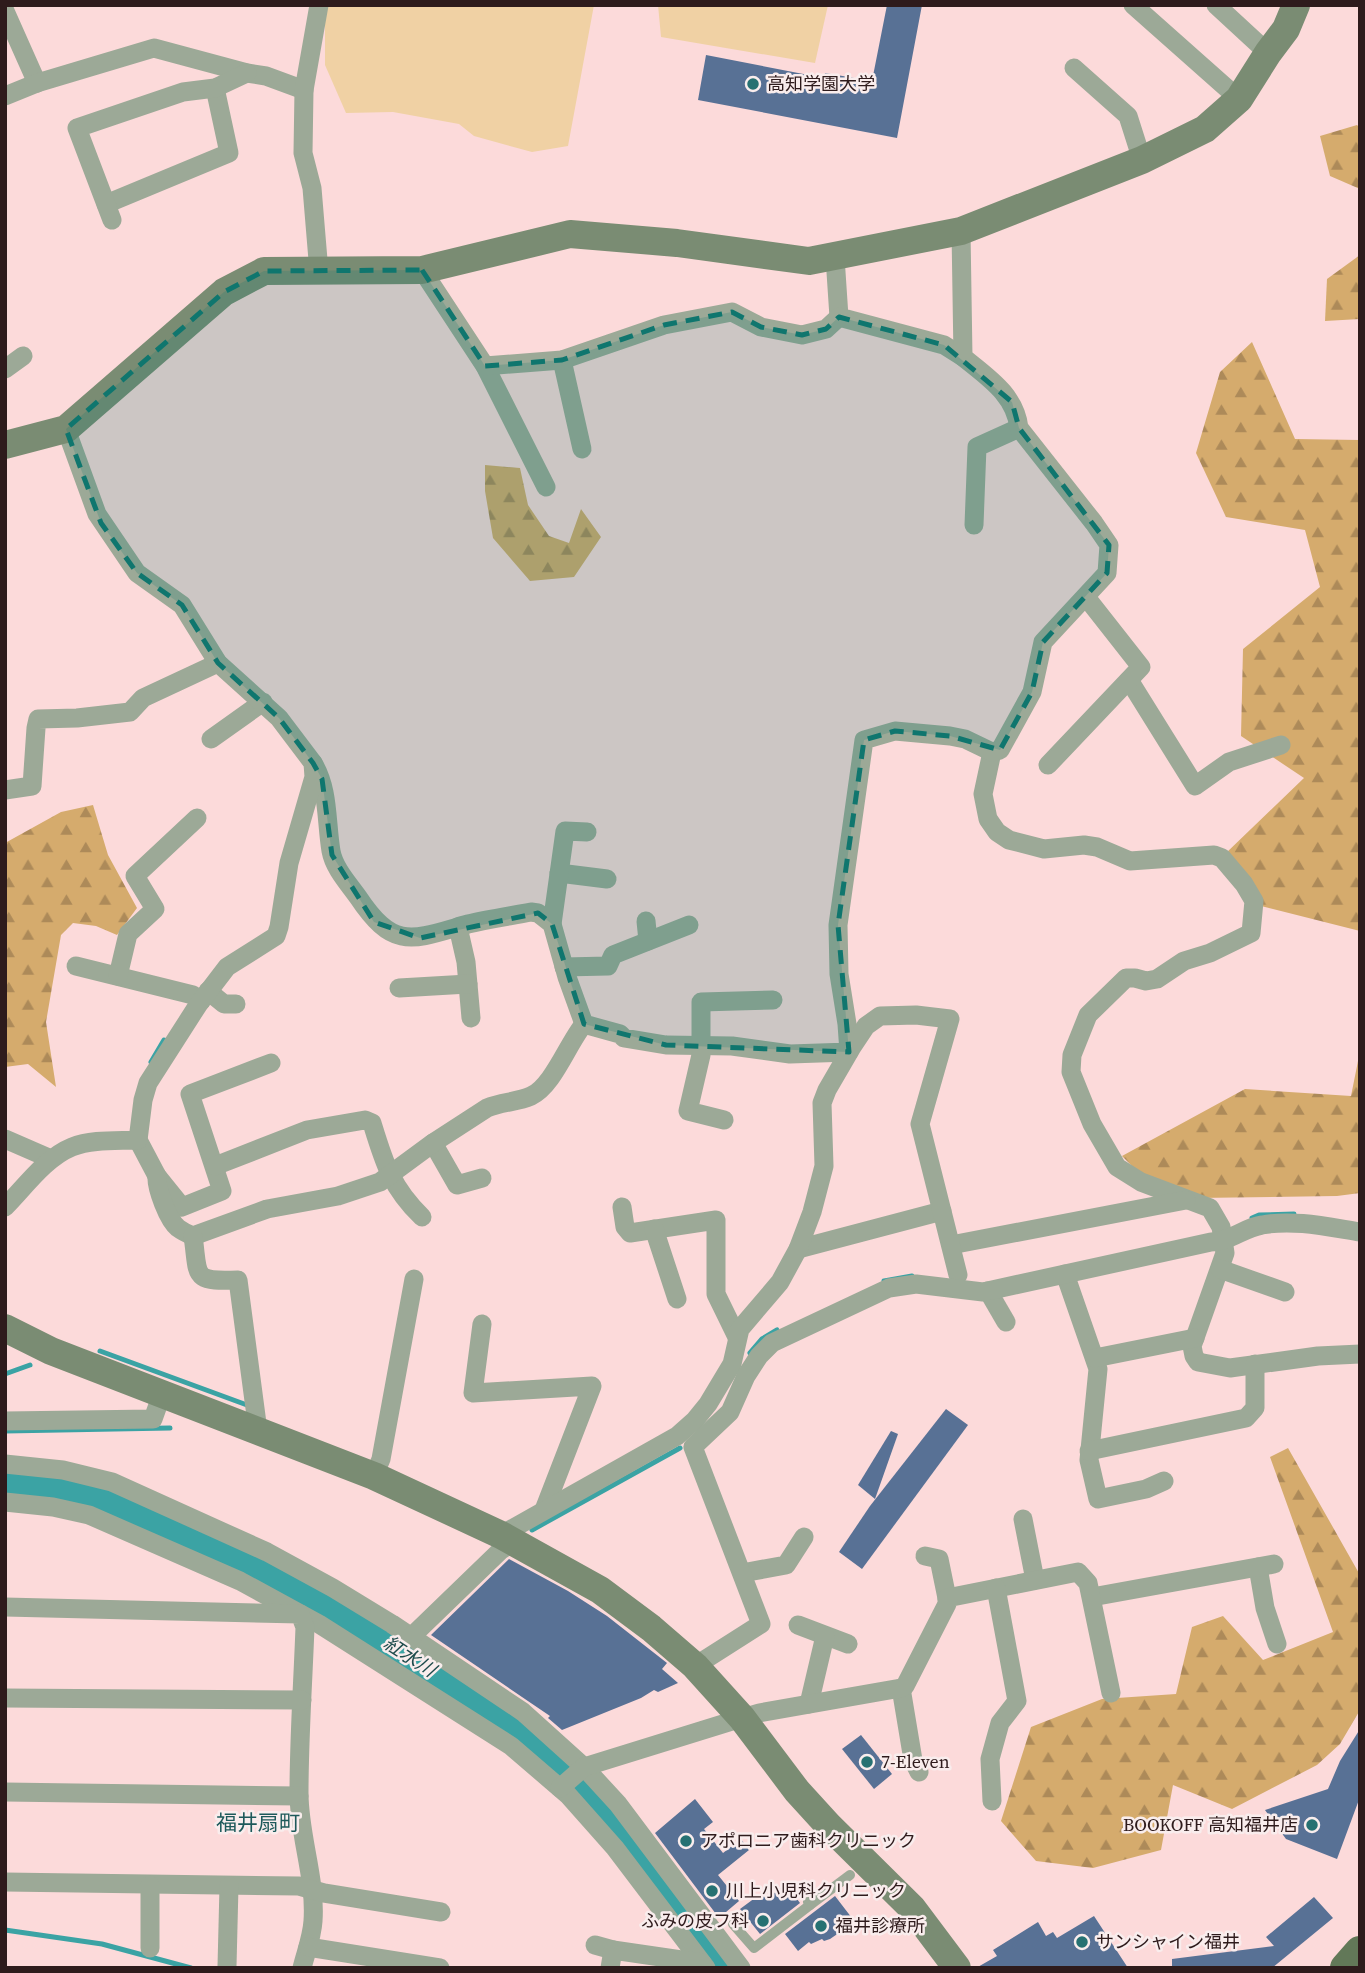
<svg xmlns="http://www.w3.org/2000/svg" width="1365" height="1973" viewBox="0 0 1365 1973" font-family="'Source Serif 4','Noto Sans JP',serif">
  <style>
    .forest { fill: url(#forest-firs) }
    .park { fill: #f0d1a4 }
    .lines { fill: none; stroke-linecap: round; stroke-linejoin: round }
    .stream { stroke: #3ba3a4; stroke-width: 5 }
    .river { stroke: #3ba3a4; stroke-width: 32 }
    .building { fill: #587195 }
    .lane { stroke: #9ca997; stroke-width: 10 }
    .street { stroke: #9ca997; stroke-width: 19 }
    .secondary { stroke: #7a8c73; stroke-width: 28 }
    .primary { stroke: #627858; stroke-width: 32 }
    .marked { fill: #0f766e; fill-opacity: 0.2; stroke: #0f766e; stroke-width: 5; stroke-dasharray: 14 9; stroke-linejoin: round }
    .poi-dot { fill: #267172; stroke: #f9eded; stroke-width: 2.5 }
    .labels { text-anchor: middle; stroke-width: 5; stroke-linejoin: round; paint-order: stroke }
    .poi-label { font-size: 18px; fill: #2e1b1c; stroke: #f9eded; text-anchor: start }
    .water-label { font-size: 19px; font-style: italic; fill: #1e4b4c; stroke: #f9eded }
    .quarter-label { font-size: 21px; fill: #1d595a; stroke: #f9eded }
  </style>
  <defs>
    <pattern id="forest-firs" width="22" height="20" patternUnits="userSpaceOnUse" patternTransform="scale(1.75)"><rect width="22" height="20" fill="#d5ab6d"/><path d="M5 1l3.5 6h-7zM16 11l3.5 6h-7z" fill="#ad8a59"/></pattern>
  </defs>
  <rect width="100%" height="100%" fill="#fcdada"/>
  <g class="forest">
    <path d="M1357 125 1360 128V189L1330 176 1320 136Z"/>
    <path d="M1360 255V319L1325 321 1327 279Z"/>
    <path d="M1252 342 1295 439 1360 440V931L1261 906 1225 854 1304 778 1241 736 1243 649 1320 587 1305 530 1226 517 1196 453 1220 372Z"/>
    <path d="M485 465 520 468 528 505 549 536 569 543 581 509 601 537 574 577 530 581 493 538 485 491Z"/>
    <path d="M93 805 108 855 137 908 117 935 96 926 73 923 61 935 46 1022 56 1087 28 1064 5 1067V843L61 812Z"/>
    <path d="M1360 1051V1193L1337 1196 1197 1198 1144 1178 1122 1156 1245 1089 1351 1096Z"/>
    <path d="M1288 1448 1360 1575V1710L1340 1744 1317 1765 1232 1809 1173 1785 1161 1850 1093 1868 1036 1861 1001 1821 1031 1727 1102 1699 1176 1694 1192 1627 1223 1616 1263 1660 1333 1632 1270 1457Z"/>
  </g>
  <g class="park">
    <path d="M325 5H594L568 146 532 152 474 136 459 124 393 112 346 113 325 65Z"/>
    <path d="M658 5H828L815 63 661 37Z"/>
  </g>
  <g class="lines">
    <g class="stream">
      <path d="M151 1062 164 1040"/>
      <path d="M1252 1218 1259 1215 1294 1214"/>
      <path d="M884 1281 912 1276"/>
      <path d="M100 1351 247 1405"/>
      <path d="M750 1353 762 1339 777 1330"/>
      <path d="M5 1374 30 1365"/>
      <path d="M5 1431 170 1428"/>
      <path d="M532 1530 680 1448"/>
      <path d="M5 1930 102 1944 191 1968"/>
    </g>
    <path class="river" d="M5 1481 59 1484 110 1500 259 1566 339 1609 502 1717 578 1783 637 1851 722 1968"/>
  </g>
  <g class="building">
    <path d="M887 5H922L897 138 698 100 706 55 824 78 825 73 872 81Z"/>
    <path d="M946 1409 968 1425 862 1569 839 1552 870 1506Z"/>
    <path d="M891 1431 898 1434 875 1499 858 1485Z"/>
    <path d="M509 1559 568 1591 607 1616 667 1663 662 1669 678 1683 658 1692 654 1690 641 1698 562 1730 548 1718 550 1716 431 1635Z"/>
    <path d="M1360 1729V1797L1337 1859 1286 1839 1265 1810 1328 1789 1340 1761Z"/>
    <path d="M861 1735 892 1774 874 1789 842 1749Z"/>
    <path d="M695 1799 713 1822 704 1829 723 1853 741 1839 749 1850 718 1875 739 1901 719 1918 655 1833Z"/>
    <path d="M786 1884 800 1903 760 1934 740 1909 763 1892 768 1898Z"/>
    <path d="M835 1896 855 1922 830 1939 824 1941 822 1939 811 1944 809 1942 798 1951 785 1934Z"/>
    <path d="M1314 1897 1333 1918 1272 1968H1172V1959L1274 1946 1266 1937Z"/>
    <path d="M1094 1916 1128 1968H976L997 1956 993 1950 1038 1922 1046 1936 1053 1932 1057 1938Z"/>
  </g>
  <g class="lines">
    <g class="lane">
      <path d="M810 1905 850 1875"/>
      <path d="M733 1924 754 1948 810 1905 808 1902"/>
    </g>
    <g class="street">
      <path d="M1133 5 1239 99"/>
      <path d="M1216 5 1268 53"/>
      <path d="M5 11 37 83"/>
      <path d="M1074 68 1128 116 1142 160"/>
      <path d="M5 96 37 83 154 48 247 73 266 76 304 90"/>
      <path d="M106 204 229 153 215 88"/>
      <path d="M112 220 77 128 183 92 215 88 247 73"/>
      <path d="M835 257 839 317 944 345 963 357"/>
      <path d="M422 270 485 366 546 487"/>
      <path d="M319 272 312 188 303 153 304 90 319 5"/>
      <path d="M562 360 582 449"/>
      <path d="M485 366 562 360 664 325 732 312 761 327 802 335 826 329 839 317"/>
      <path d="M5 369 23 356"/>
      <path d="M974 525 977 447 1019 428"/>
      <path d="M1129 680 1195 786 1229 762 1281 745"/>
      <path d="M211 739 263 702"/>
      <path d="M992 752 983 794 988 819 997 832 1009 840 1044 849 1084 845 1097 847 1130 861 1214 855 1222 858 1244 884 1254 901 1251 933 1210 953 1184 961 1157 979 1146 981 1135 978H1126L1088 1015 1072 1055 1071 1072 1092 1124 1117 1167 1141 1182 1210 1208 1221 1227 1225 1253 1192 1346 1194 1356 1198 1362 1230 1368 1318 1356 1360 1354"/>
      <path d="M313 763C329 789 326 821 331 851 334 868 348 883 358 897 394 951 412 940 468 924 488 919 510 916 531 912L538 913 552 924 567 977 584 1024 620 1034 624 1038 666 1045 732 1046 790 1054 849 1052 847 1024 839 974 838 925 864 740 895 731 950 736 965 739 992 752 1000 750 1032 692 1043 642 1107 573 1109 545 1094 523 1019 428C1015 394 987 377 963 357L961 231"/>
      <path d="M1048 765 1141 667 1086 597"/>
      <path d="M5 790 32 786 36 728 38 719 77 718 130 712 143 698 218 663"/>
      <path d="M559 873 607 879"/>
      <path d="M646 921 648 941"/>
      <path d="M552 924 565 831 587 832"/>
      <path d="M458 927 466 962 471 1018"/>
      <path d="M76 966 193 995 201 1001"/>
      <path d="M564 967 608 966 613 955 689 925"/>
      <path d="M118 976 128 934 155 909 135 876 197 818"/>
      <path d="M399 988 468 984"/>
      <path d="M208 991 224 1004H236"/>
      <path d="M724 1120 688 1111 701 1055V1002L773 1000"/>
      <path d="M5 1139 51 1159"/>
      <path d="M138 1140 157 1176 182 1207 222 1191 190 1094 271 1063"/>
      <path d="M433 1143 457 1185 482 1178"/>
      <path d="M215 1166 307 1130 365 1120 372 1123C384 1162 391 1187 422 1217"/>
      <path d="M157 1176C156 1188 168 1220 178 1228 182 1231 188 1234 193 1236L267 1209 338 1196 380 1182 433 1143 487 1108C501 1102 518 1102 531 1096 553 1086 568 1043 584 1024"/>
      <path d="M5 1207C25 1187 45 1158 72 1147 92 1139 117 1141 138 1140L143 1100 148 1083 198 1005 227 967 276 936 279 927 289 863 314 777 313 763 279 718 218 663 182 605 137 573 97 514 66 429"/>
      <path d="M622 1207 625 1227 630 1233 716 1220V1294L737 1337"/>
      <path d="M654 1229 677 1299"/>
      <path d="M193 1236C199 1277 191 1282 238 1280L258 1431"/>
      <path d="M951 1245 1186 1200"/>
      <path d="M798 1249 942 1211"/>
      <path d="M1220 1269 1285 1292"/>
      <path d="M1065 1274 1098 1369 1089 1460 1098 1499 1146 1489 1164 1481"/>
      <path d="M988 1291 1006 1322"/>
      <path d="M482 1324 473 1393 592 1386 544 1510"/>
      <path d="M1095 1358 1195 1338"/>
      <path d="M5 1421 153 1419 162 1394"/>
      <path d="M1089 1451 1246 1418 1255 1408V1364"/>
      <path d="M5 1464 63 1470 112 1482 267 1552 333 1588 392 1624 523 1712 584 1767 618 1804 741 1968"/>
      <path d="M374 1476 381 1459 414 1279"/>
      <path d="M5 1502 53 1507 89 1515 240 1581 319 1624 511 1746 568 1795 615 1848 706 1968"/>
      <path d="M1023 1519 1035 1580"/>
      <path d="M501 1535 677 1436 695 1420 708 1404 732 1364 740 1329 780 1282 798 1249 812 1212 824 1166 822 1103 827 1090 852 1047 866 1026 880 1016 916 1015 950 1019 920 1124 958 1275"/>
      <path d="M925 1556 939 1559 947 1598"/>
      <path d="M1258 1567 1265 1608 1277 1644"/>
      <path d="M742 1573 786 1565 804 1537"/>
      <path d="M1092 1597 1274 1564"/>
      <path d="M5 1607 300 1614 305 1627C303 1682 299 1738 299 1793 299 1836 316 1878 313 1921 312 1937 306 1952 302 1968"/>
      <path d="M798 1625 848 1644"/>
      <path d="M411 1637 501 1550 513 1542"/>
      <path d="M695 1666 761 1624 693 1447 730 1412 746 1376 759 1356 772 1343 889 1288 916 1284 983 1292 1211 1242C1230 1242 1243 1228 1262 1225 1294 1219 1328 1227 1360 1232"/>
      <path d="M901 1688 913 1760 919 1772"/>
      <path d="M5 1698 302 1700"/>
      <path d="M809 1704 825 1636"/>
      <path d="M560 1788 584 1767 742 1718 759 1713 901 1688 905 1686 947 1604V1598L1078 1572 1088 1583 1111 1693"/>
      <path d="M5 1792 299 1796"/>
      <path d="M992 1801 990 1759 1000 1723 1017 1701 996 1588"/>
      <path d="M5 1882 299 1886 324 1893 441 1912"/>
      <path d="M595 1945 613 1950"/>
      <path d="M308 1947 440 1968"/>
      <path d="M150 1948V1885"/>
      <path d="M227 1966 229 1886"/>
      <path d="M610 1968 613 1950 702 1963"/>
    </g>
    <g class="secondary">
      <path d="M5 445 66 429 224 292 264 271 422 270 570 234 677 243 809 261 961 231 1142 160 1205 129 1239 99 1268 53 1286 29 1296 5"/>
      <path d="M5 1328 51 1351 374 1476 501 1535 600 1590 651 1628 695 1666 742 1718 797 1791 828 1825 912 1908 957 1968"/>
    </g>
    <path class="primary" d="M1346 1968 1360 1952"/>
  </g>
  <path class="marked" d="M422 270 485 366 562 360 664 325 732 312 761 327 802 335 826 329 839 317 944 345 1012 402 1019 428 1109 545 1107 573 1043 642 1032 692 1000 750 950 736 895 731 864 740 838 925 849 1052 666 1045 584 1024 552 924 538 913 420 938 374 922 332 855 322 779 313 763 279 718 218 663 182 605 137 573 101 523 66 429 224 292 264 271Z"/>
  <g class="poi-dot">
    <circle cx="753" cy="84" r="7"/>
    <circle cx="867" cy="1762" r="7"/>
    <circle cx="1312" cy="1825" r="7"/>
    <circle cx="686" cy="1841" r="7"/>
    <circle cx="712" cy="1891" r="7"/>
    <circle cx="763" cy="1921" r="7"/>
    <circle cx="821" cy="1926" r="7"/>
    <circle cx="1082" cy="1942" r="7"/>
  </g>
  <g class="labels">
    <g class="poi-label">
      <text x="767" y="90">高知学園大学</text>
      <text x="881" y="1768">7-Eleven</text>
      <text x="1298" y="1831" text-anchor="end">BOOKOFF 高知福井店</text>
      <text x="700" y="1847">アポロニア歯科クリニック</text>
      <text x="726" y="1897">川上小児科クリニック</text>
      <text x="749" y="1927" text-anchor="end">ふみの皮フ科</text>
      <text x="835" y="1932">福井診療所</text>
      <text x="1096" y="1948">サンシャイン福井</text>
    </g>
    <g class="water-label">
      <text transform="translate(410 1656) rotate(33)" y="7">紅水川</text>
    </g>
    <g class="quarter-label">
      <text x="258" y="1830">福井扇町</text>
    </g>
  </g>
  <rect width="1365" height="1973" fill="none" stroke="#2e1b1c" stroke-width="14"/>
</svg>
